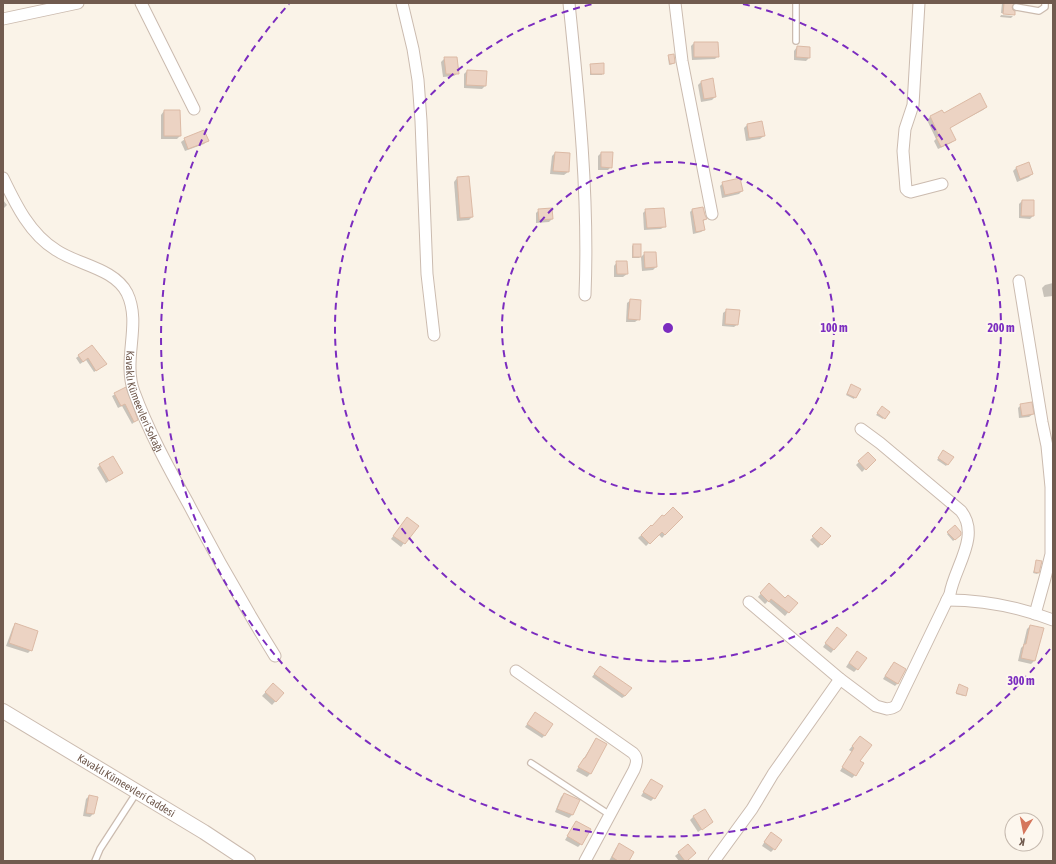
<svg xmlns="http://www.w3.org/2000/svg" width="1056" height="864" viewBox="0 0 1056 864" font-family="'Asap Condensed',sans-serif">
  <style>
    .shadow { fill: #0003 }
    .building { fill: #ecd3c3; stroke: #dcbaa5 }
    .lines { fill: none; stroke-linecap: round; stroke-linejoin: round }
    .service-casing { stroke: #cbbbaf; stroke-width: 8 }
    .minor-casing { stroke: #cbbbaf; stroke-width: 13 }
    .tertiary-casing { stroke: #cbbbaf; stroke-width: 16 }
    .service { stroke: #fff; stroke-width: 5.5 }
    .minor { stroke: #fff; stroke-width: 11 }
    .tertiary { stroke: #fff; stroke-width: 14 }
    .ring { fill: none; stroke: #7b2cbf; stroke-width: 2; stroke-dasharray: 7 5 }
    .labels { text-anchor: middle; stroke-width: 4; stroke-linejoin: round; paint-order: stroke }
    .street-label { font-size: 11px; fill: #715b4f; stroke: #fdf7ee }
    .centre { fill: #7b2cbf; stroke: #fdf7ee; stroke-width: 2 }
    .ring-label { font-size: 12px; text-anchor: middle; font-weight: bold; fill: #7b2cbf; stroke: #fdf7ee; stroke-width: 4; stroke-linejoin: round; paint-order: stroke }
  </style>
  <rect width="100%" height="100%" fill="#faf3e8"/>
  <g class="shadow">
    <path d="M1002 3H1015L1011 6 1012 14 1001 13Z"/>
    <path d="M1001 15 1013 16 1011 18 1000 17Z"/>
    <path d="M694 43 718 56 715 59 692 60 691 46Z"/>
    <path d="M797 47 809 58 806 61 794 60V51Z"/>
    <path d="M669 56 674 63 673 64 669 65 668 57Z"/>
    <path d="M445 58 458 73 454 76 443 77 441 62Z"/>
    <path d="M591 65 603 73 602 75H590V66Z"/>
    <path d="M467 71 485 86 482 89 464 88V74Z"/>
    <path d="M701 82 715 97 712 100 701 102 698 85Z"/>
    <path d="M986 107 983 110 949 128 955 140 951 143 938 149 934 141 936 139 927 120 930 117 942 112 943 114Z"/>
    <path d="M164 111H179L180 136 177 139H161V115Z"/>
    <path d="M747 125 764 136 760 139 746 141 744 128Z"/>
    <path d="M185 139 208 140 204 144 185 151 181 142Z"/>
    <path d="M555 153 568 172 564 175 550 174 552 156Z"/>
    <path d="M601 153 611 167 608 170H598V156Z"/>
    <path d="M1028 164 1032 174 1029 177 1017 182 1013 171 1016 168Z"/>
    <path d="M457 178 472 217 469 220 457 221 454 182Z"/>
    <path d="M723 183 742 191 739 194 722 198 720 186Z"/>
    <path d="M3 200 7 205 3 209Z"/>
    <path d="M1022 201 1033 216 1030 219 1019 218V204Z"/>
    <path d="M539 210 552 219 549 222 536 223V213Z"/>
    <path d="M646 210 665 226 661 229 644 230 643 213Z"/>
    <path d="M692 210 706 219 702 222 704 230 701 232 693 234 690 212Z"/>
    <path d="M633 245H640V257L639 258H632V246Z"/>
    <path d="M645 253 656 267 653 270 642 271 641 257Z"/>
    <path d="M617 262 627 274 623 277H614V266Z"/>
    <path d="M1053 283V296L1044 297 1042 288 1045 285Z"/>
    <path d="M631 300 639 319 635 322H626L627 303Z"/>
    <path d="M727 310 738 324 734 327 722 326 723 313Z"/>
    <path d="M92 346 103 366 94 372 86 360 80 364 76 358Z"/>
    <path d="M850 387 855 397 854 399 846 395Z"/>
    <path d="M125 389 137 420 132 424 122 406 118 408 112 396Z"/>
    <path d="M1021 405 1033 414 1029 417 1019 418 1018 408Z"/>
    <path d="M882 408 888 412 883 419 876 415Z"/>
    <path d="M868 453 874 460 862 472 856 465Z"/>
    <path d="M942 453 952 458 946 466 937 460Z"/>
    <path d="M100 465 121 473 106 483 97 468Z"/>
    <path d="M681 517 662 538 658 534 646 546 638 538 651 526 652 527Z"/>
    <path d="M407 518 417 526 401 547 391 539Z"/>
    <path d="M955 526 960 535 953 541 947 534Z"/>
    <path d="M821 529 829 536 818 548 810 540Z"/>
    <path d="M1037 561 1038 573 1037 574 1033 573Z"/>
    <path d="M769 584 785 599 796 603 785 616 768 601 765 604 758 597Z"/>
    <path d="M16 624 31 650 28 653 6 646 13 627Z"/>
    <path d="M1030 626 1042 629 1034 661 1031 664 1018 661 1021 648 1023 646 1027 629Z"/>
    <path d="M834 632 845 635 831 653 823 647Z"/>
    <path d="M854 655 857 669 854 672 846 667Z"/>
    <path d="M891 666 898 683 895 686 883 679Z"/>
    <path d="M598 669 625 696 622 698 592 677Z"/>
    <path d="M273 684 283 693 272 705 262 696Z"/>
    <path d="M958 687 965 695 964 696 956 694Z"/>
    <path d="M535 713 545 735 542 738 525 727Z"/>
    <path d="M596 739 606 744 590 774 587 777 576 771Z"/>
    <path d="M857 740 858 761 855 775 852 778 840 771 852 752 849 750Z"/>
    <path d="M651 780 654 798 651 801 641 796Z"/>
    <path d="M564 794 578 801 572 815 569 818 555 812 561 797Z"/>
    <path d="M89 796 97 798 93 814 90 817 83 816 86 799Z"/>
    <path d="M693 817 712 822 698 832 690 820Z"/>
    <path d="M576 822 581 844 578 847 565 840Z"/>
    <path d="M768 836 774 849 771 852 762 846Z"/>
    <path d="M620 845 627 861H609L616 848Z"/>
    <path d="M688 845 686 861H679L675 856Z"/>
  </g>
  <g class="building">
    <path d="M1004 3H1015L1012 7 1013 10 1015 11V15L1003 14Z"/>
    <path d="M694 42H718L719 57H694Z"/>
    <path d="M797 46 810 47V58L796 57Z"/>
    <path d="M674 54 675 63 670 64 668 55Z"/>
    <path d="M444 57H457L459 74H446Z"/>
    <path d="M604 63V74H591L590 64Z"/>
    <path d="M467 70 487 71 486 86 466 85Z"/>
    <path d="M713 78 716 97 704 99 701 81Z"/>
    <path d="M980 93 987 107 950 128 956 140 941 147 936 137 939 136 930 116 942 110 944 113Z"/>
    <path d="M164 110H180L181 136H164Z"/>
    <path d="M762 121 765 136 749 138 747 124Z"/>
    <path d="M204 130 209 141 188 149 184 138Z"/>
    <path d="M555 152 570 153 569 172 553 171Z"/>
    <path d="M601 152H613L612 168 601 167Z"/>
    <path d="M1029 162 1033 174 1020 179 1016 167Z"/>
    <path d="M469 176 473 217 460 218 457 177Z"/>
    <path d="M740 178 743 191 725 195 722 182Z"/>
    <path d="M1022 200H1034V216H1021Z"/>
    <path d="M703 207 705 215 707 219 703 220 705 230 696 232 692 209Z"/>
    <path d="M552 208 553 219 539 220 538 209Z"/>
    <path d="M664 208 666 227 647 228 645 209Z"/>
    <rect x="633" y="244" width="8" height="13"/>
    <path d="M644 252H656L657 267 645 268Z"/>
    <path d="M616 261H627L628 274H617Z"/>
    <path d="M630 299 641 300 640 320 628 319Z"/>
    <path d="M726 309 740 310 738 325 725 324Z"/>
    <path d="M92 345 107 364 96 371 88 358 83 362 78 355Z"/>
    <path d="M851 384 861 389 856 398 847 394Z"/>
    <path d="M126 387 138 420 134 422 125 404 121 406 114 393Z"/>
    <path d="M1032 402 1034 414 1022 416 1020 404Z"/>
    <path d="M882 406 890 412 885 419 877 413Z"/>
    <path d="M943 450 954 457 948 465 938 458Z"/>
    <path d="M868 452 876 460 866 470 858 461Z"/>
    <path d="M113 456 123 473 109 481 99 464Z"/>
    <path d="M673 507 683 517 665 535 662 532 650 544 641 535 651 525 652 526 662 515 664 516Z"/>
    <path d="M407 517 419 526 405 544 393 536Z"/>
    <path d="M955 525 961 532V535L955 540 947 532Z"/>
    <path d="M821 527 831 536 822 545 812 536Z"/>
    <path d="M1036 560 1042 561 1039 573 1034 572Z"/>
    <path d="M769 583 785 598 788 595 798 603 789 613 771 599 769 602 760 593Z"/>
    <path d="M15 623 38 631 32 651 9 643Z"/>
    <path d="M1030 625 1044 628 1035 661 1021 658 1024 644H1026Z"/>
    <path d="M837 627 847 635 834 650 825 643Z"/>
    <path d="M857 651 867 658 858 670 849 663Z"/>
    <path d="M894 662 906 669 898 684 885 676Z"/>
    <path d="M600 666 632 688 625 696 594 674Z"/>
    <path d="M273 683 284 693 276 702 265 692Z"/>
    <path d="M959 684 968 688 966 696 956 693Z"/>
    <path d="M535 712 553 724 545 736 527 724Z"/>
    <path d="M860 736 872 745 860 761 864 763 856 776 842 767 854 748 852 746Z"/>
    <path d="M596 738 607 744 591 774 578 767 584 758H585Z"/>
    <path d="M651 779 663 786 655 799 643 792Z"/>
    <path d="M564 793 580 800 573 815 557 809Z"/>
    <path d="M89 795 98 797 94 814 86 813Z"/>
    <path d="M705 809 713 822 702 830 693 816Z"/>
    <path d="M576 821 591 829 582 845 567 836Z"/>
    <path d="M771 832 782 840 775 850 764 842Z"/>
    <path d="M619 843 634 852 629 861H618L612 857Z"/>
    <path d="M688 844 696 853 687 861H685L678 852Z"/>
  </g>
  <g class="lines">
    <g class="service-casing">
      <g id="service">
        <path d="M1016 7 1039 11 1045 7V3"/>
        <path d="M796 41V3"/>
        <path d="M531 763 610 815"/>
        <path d="M95 861 100 849 137 792"/>
      </g>
    </g>
    <g class="minor-casing">
      <g id="minor">
        <path d="M141 3 194 109"/>
        <path d="M402 3 413 49 418 80 421 121 427 274 434 335"/>
        <path d="M569 3C579 100 589 198 585 295"/>
        <path d="M675 3 682 61 712 214"/>
        <path d="M919 3 913 105 905 129 903 151 906 189 908 191 911 192 942 184"/>
        <path d="M3 19 78 3"/>
        <path id="s1" d="M3 178C16 205 30 234 56 250 78 265 114 268 127 293 142 324 122 359 134 392 148 430 168 467 188 503 215 555 244 606 275 656"/>
        <path d="M1019 281 1042 422 1047 446 1051 487V554L1045 578 1035 614"/>
        <path d="M947 600C983 600 1019 607 1053 620"/>
        <path d="M749 602 840 679 876 706 887 709 892 708 896 706 950 594C954 568 981 536 961 511L880 443 861 429"/>
        <path d="M516 671 633 753C638 758 637 763 634 770L585 861"/>
        <path d="M714 861 752 809 773 774 840 679"/>
      </g>
    </g>
    <g class="tertiary-casing">
      <g id="tertiary">
        <path id="s2" d="M3 711 204 832 248 861"/>
      </g>
    </g>
    <use href="#service" class="service"/>
    <use href="#minor" class="minor"/>
    <use href="#tertiary" class="tertiary"/>
  </g>
  <g class="ring">
    <circle cx="668" cy="328" r="166"/>
    <path d="M743 4A333 333 0 1 1 593 4"/>
    <path d="M1050 649A499 499 0 1 1 289 4"/>
  </g>
  <g class="labels">
    <g class="street-label">
      <text dy="4" stroke="none"><textPath href="#s1" startOffset="287">Kavaklı Kümeevleri Sokağı</textPath></text>
      <text dy="4" stroke="none"><textPath href="#s2" startOffset="144">Kavaklı Kümeevleri Caddesi</textPath></text>
    </g>
  </g>
  <circle cx="668" cy="328" r="6" class="centre"/>
  <g class="ring-label">
    <text x="834" y="332">100 m</text>
    <text x="1001" y="332">200 m</text>
    <text x="1021" y="685">300 m</text>
  </g>
  <rect width="1056" height="864" fill="none" stroke="#715b4f" stroke-width="8"/>
  <g transform="translate(1024 832) rotate(190)"><circle r="19" fill="#fdf7ee" stroke="#c5b9ae"/>
  <path d="M0-3L7 15L0 10L-7 15Z" fill="#d5765c"/>
  <text y="-6" font-size="11" font-weight="bold" text-anchor="middle" fill="#715b4f">K</text>
  </g>
</svg>
